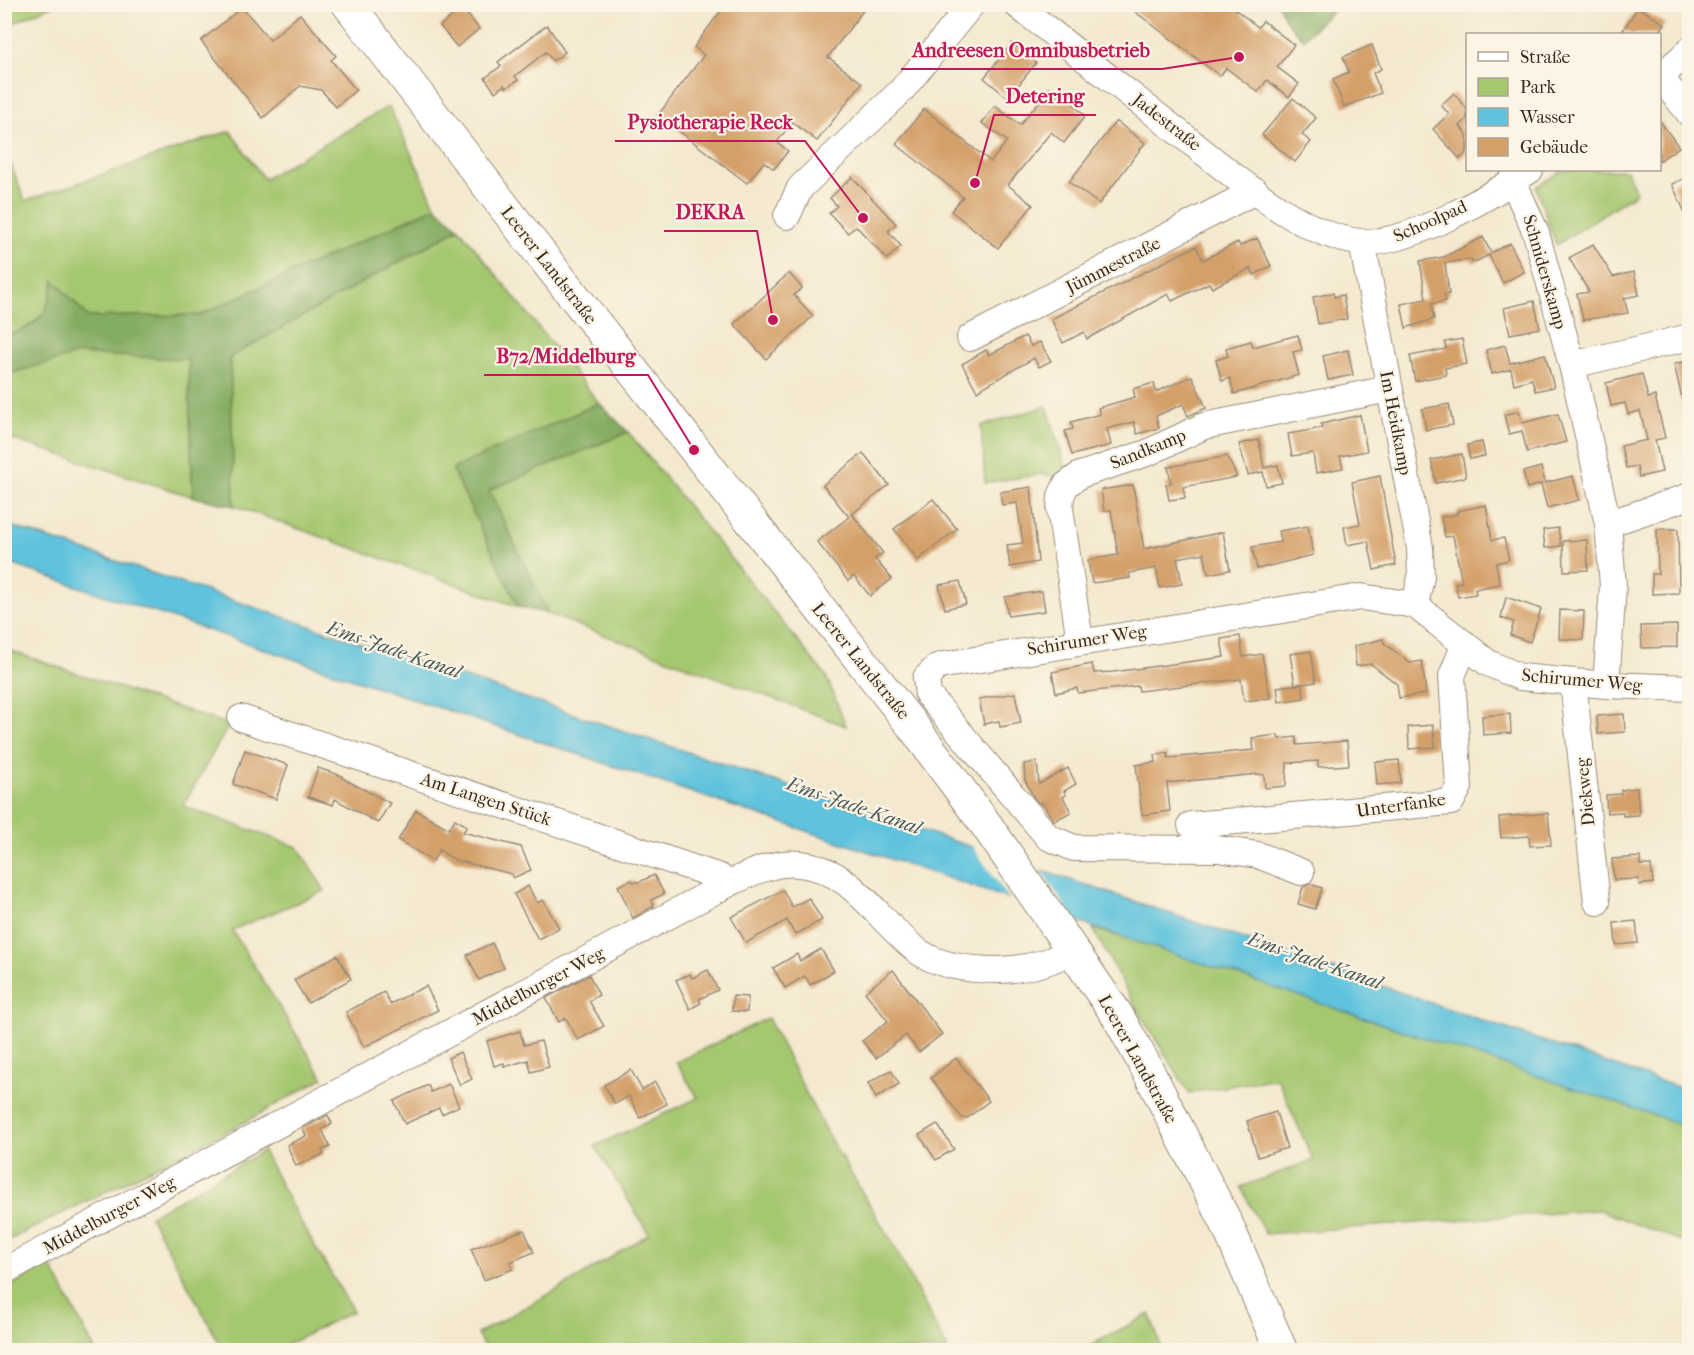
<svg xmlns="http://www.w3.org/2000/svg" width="1694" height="1355" viewBox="0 0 1694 1355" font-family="'IM FELL French Canon',serif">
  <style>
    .green { fill: #a5c770; stroke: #707847; stroke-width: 1.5 }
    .forest { fill: #84ac62; stroke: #606b40; stroke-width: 1.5 }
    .water { fill: #5fc3dd; stroke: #4d767e; stroke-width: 1.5 }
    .pier { fill: #f4e9cf }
    .building { fill: #d4a06a }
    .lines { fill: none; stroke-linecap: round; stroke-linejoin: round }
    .minor-casing { stroke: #988a76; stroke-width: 28 }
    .major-casing { stroke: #988a76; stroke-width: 34 }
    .minor { stroke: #fff; stroke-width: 26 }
    .major { stroke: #fff; stroke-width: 32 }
    .labels { text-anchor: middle; stroke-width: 4.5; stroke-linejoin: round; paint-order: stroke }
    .street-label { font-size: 18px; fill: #3b2a1e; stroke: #fcf5e5 }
    .water-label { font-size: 20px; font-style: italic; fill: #465857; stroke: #fcf5e5 }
    .leader { fill: none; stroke: #c2185b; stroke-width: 2 }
    .callout-dot { fill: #c2185b; stroke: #fcf5e5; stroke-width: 2 }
    .callout-label { font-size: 20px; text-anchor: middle; font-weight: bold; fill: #c2185b; stroke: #fcf5e5; stroke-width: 4.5; stroke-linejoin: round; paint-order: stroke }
  </style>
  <rect width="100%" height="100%" fill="#fcf5e5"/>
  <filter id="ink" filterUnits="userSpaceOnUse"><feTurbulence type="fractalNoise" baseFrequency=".0167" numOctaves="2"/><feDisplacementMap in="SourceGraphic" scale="12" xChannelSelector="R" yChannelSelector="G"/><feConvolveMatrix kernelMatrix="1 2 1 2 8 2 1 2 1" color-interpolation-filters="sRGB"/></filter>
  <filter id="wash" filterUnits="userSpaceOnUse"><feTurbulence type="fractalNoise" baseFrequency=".008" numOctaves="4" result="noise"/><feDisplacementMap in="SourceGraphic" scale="24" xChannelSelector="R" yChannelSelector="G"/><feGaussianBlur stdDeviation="1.35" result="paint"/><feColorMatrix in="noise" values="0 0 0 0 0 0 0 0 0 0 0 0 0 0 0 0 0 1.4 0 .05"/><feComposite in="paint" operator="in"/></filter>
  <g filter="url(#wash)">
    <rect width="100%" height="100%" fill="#f4e9cf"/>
    <g class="green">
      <path d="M5 4H53V5L5 27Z"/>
      <path d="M389 106 436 207 200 315 88 317 47 311 23 331 5 336 4 147 25 201 230 131 264 179Z"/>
      <path d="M1563 170H1627L1636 193 1556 245 1536 187Z"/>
      <path d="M459 228 599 403 452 469 519 607 234 506 230 357Z"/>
      <path d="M78 354 188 359 193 497 5 437V375Z"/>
      <path d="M1047 406 1066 469 1059 478 1041 474 985 483 981 426Z"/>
      <path d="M628 432 826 676 846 726 548 614 489 490Z"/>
      <path d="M5 649 229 725 183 806 298 847 325 891 232 930 323 1078 247 1121 5 1242Z"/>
      <path d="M1093 929 1149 945 1689 1126V1244L1599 1210 1265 1234 1241 1187 1313 1160 1277 1078 1189 1093 1138 1011Z"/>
      <path d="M768 1018 826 1132 892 1242 948 1350H486L477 1334 571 1282 649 1234 595 1146 698 1098 676 1062Z"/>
      <path d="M263 1151 297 1216 353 1311 277 1350H223L150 1216Z"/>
      <path d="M50 1264 95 1350H5V1289Z"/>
      <path d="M1150 1314 1162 1350H1082Z"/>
    </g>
    <g class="forest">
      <path d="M1278 5H1339L1303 39 1289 25Z"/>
      <path d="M436 207 459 228 230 357 234 506 193 497 188 359 78 354 5 375V336C42 325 47 315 54 280L88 317 200 315Z"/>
      <path d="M599 403 628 432 489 490 548 614 519 607 452 469Z"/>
    </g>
    <path class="water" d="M5 524 1142 904 1689 1091V1127L5 562Z"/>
    <path class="pier" d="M970 843 1038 866 1078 925 1011 902Z"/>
    <g id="blocks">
      <g class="building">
        <path d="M726 4H868L828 57 862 83 817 141 792 122 777 142 788 151 774 169 764 162 747 183 658 115 704 55 694 47Z"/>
        <path d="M1125 4H1228L1258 27 1263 21 1294 45 1277 67 1299 84 1289 97 1267 80 1258 92 1226 68 1220 76Z"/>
        <path d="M242 7 270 40 300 14 336 56 331 60 356 90 336 107 321 90 300 86 263 118 201 41Z"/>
        <path d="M1638 7 1665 24 1658 34H1631L1623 30Z"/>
        <path d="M462 8 479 29 457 47 440 26Z"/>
        <path d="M547 25 565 52 553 61 546 52 515 76 518 80 506 88 504 85 495 92 485 78 501 66 498 62Z"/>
        <path d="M1012 43 1036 63 1008 98 984 78Z"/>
        <path d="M1372 45 1381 69 1373 73 1381 93 1344 107 1333 79 1349 72 1343 57Z"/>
        <path d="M1050 88 1058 94 1060 91 1085 116 1064 143 1051 132 1008 185 1033 205 998 248 951 211 963 197 896 144 924 109 991 162 1007 141 982 123 995 106 1020 125Z"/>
        <path d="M1454 93 1467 109V119L1460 126 1467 135V152L1460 159 1433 129 1449 114 1441 105Z"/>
        <path d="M1293 98 1316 118 1302 135 1311 142 1295 162 1262 135Z"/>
        <path d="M1659 120 1679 147 1659 161Z"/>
        <path d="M1116 121 1145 143 1099 204 1069 182Z"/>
        <path d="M1689 176V221L1672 184Z"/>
        <path d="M852 177 896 224 888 231 901 246 887 259 856 226 848 233 829 213 837 206 830 198Z"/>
        <path d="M1483 237 1491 253 1510 243 1524 272 1503 283 1489 255 1473 263 1471 259 1445 263 1449 294 1444 295 1446 301 1431 304 1434 319 1406 328 1401 304 1426 299 1420 261 1444 257Z"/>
        <path d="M1257 238 1271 266 1254 275 1251 268 1212 288 1209 283 1172 301 1168 294 1087 339 1084 332 1063 343 1051 319 1196 246 1203 260 1238 242 1240 246Z"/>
        <path d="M1593 244 1613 277 1634 272 1639 295 1624 298 1628 313 1583 320 1577 294 1589 292 1569 258Z"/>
        <path d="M789 273 802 288 794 295 813 316 766 359 734 324Z"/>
        <path d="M1333 293 1334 297 1343 295 1347 319 1318 324 1313 297Z"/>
        <path d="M1534 301 1540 328 1510 334 1504 308Z"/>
        <path d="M1298 335 1302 350 1293 352 1299 375 1234 394 1230 378 1222 381 1216 360 1228 356 1226 348 1251 341 1253 347Z"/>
        <path d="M1025 336 1031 346 1040 342 1051 361 1039 367 1034 358 977 391 962 364 986 350 989 355Z"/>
        <path d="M1462 339 1467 364 1445 368 1446 375 1415 381 1410 356 1446 349 1445 342Z"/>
        <path d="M1505 345 1510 363 1545 354 1554 387 1535 391 1532 379 1514 384 1511 369 1492 374 1486 350Z"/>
        <path d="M1348 350 1353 375 1328 380 1323 356Z"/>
        <path d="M1689 361V406L1684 407 1674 364Z"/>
        <path d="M1642 374 1648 398 1655 396 1665 438 1655 440 1662 472 1639 477 1637 466 1626 468 1621 446 1647 440 1640 411 1628 414 1625 403 1611 406 1606 383Z"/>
        <path d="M1192 376 1206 408 1188 416 1183 404 1156 416 1159 428 1137 434 1134 422 1107 429 1111 445 1072 455 1065 431 1073 429 1071 422 1100 414 1098 408 1135 397 1133 389 1154 383 1156 392Z"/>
        <path d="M1449 404 1453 425 1426 430 1422 409Z"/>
        <path d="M1519 411 1522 423 1558 414 1566 442 1527 452 1522 431 1509 434 1504 415Z"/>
        <path d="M1360 415 1367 451 1340 456 1343 468 1316 473 1313 453 1292 456 1288 434 1322 428 1321 424Z"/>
        <path d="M1259 440 1264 468 1278 465 1282 483 1266 486 1263 472 1248 475 1239 444Z"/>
        <path d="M1482 442 1485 456 1470 459 1467 445Z"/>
        <path d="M863 453 889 485 852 514 883 553 875 559 892 579 870 596 854 576 848 581 817 542 849 517 823 485Z"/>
        <path d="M1462 454 1466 477 1436 483 1431 460Z"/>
        <path d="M1227 456 1237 477 1183 487 1185 498 1169 500 1166 484 1171 483 1168 467Z"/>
        <path d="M1541 467 1545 483 1573 476 1579 500 1547 508 1541 484 1527 488 1523 472Z"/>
        <path d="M1380 476 1396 565 1374 570 1368 541 1347 545 1344 527 1360 524 1352 482Z"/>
        <path d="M1133 485 1144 549 1223 532 1230 570 1208 574 1204 553 1177 558 1182 584 1160 588 1156 568 1129 573 1130 578 1092 583 1088 560 1118 555 1111 510 1104 511 1101 490Z"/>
        <path d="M1031 487 1038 562 1010 567 1007 545 1023 543 1017 503 1002 505 1000 492Z"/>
        <path d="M933 499 957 529 918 560 894 529Z"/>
        <path d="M1486 505 1492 540 1504 538 1509 560 1496 563 1500 584 1475 589 1476 594 1458 597 1455 583 1462 582 1453 536 1445 537 1441 517 1457 514V511Z"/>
        <path d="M1308 526 1313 555 1257 569 1252 547 1281 542 1279 531Z"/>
        <path d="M1558 528 1561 546 1545 548 1543 530Z"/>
        <path d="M1657 529H1678L1679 593 1652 594V574H1658Z"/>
        <path d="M1587 540 1588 570 1564 571 1563 541Z"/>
        <path d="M960 581 966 604 945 609 939 585Z"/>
        <path d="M1042 591 1045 611 1008 616 1005 597Z"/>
        <path d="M1506 597 1541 609 1530 642 1510 635 1514 622 1501 618Z"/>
        <path d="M1560 610 1584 611 1583 640 1559 639Z"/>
        <path d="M1677 625V647L1642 648 1641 626Z"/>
        <path d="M1240 636 1243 657 1262 654 1270 698 1244 701 1241 679 1139 691 1138 686 1078 693 1077 688 1056 693 1052 672 1092 664 1094 673 1113 672 1224 657 1221 639Z"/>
        <path d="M1383 639 1384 643 1410 663 1422 661 1426 694 1399 698 1397 684 1371 664 1356 666 1354 646Z"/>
        <path d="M1311 651 1316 682 1295 685 1290 654Z"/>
        <path d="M1302 684 1304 698 1279 702 1277 687Z"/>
        <path d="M1015 693 1021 723 1000 727 999 721 984 724 979 699Z"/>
        <path d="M1510 714 1511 733 1483 735 1482 716Z"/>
        <path d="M1624 714 1625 732 1598 734 1597 716Z"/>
        <path d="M1433 725 1435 747 1409 749 1408 727Z"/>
        <path d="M1278 735 1279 739 1296 737 1297 745 1347 741 1349 765 1318 767V761L1287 763 1286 786 1265 788 1264 775 1259 774 1167 783 1170 811 1142 815 1136 765 1156 762 1155 755 1168 753V758L1254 750 1252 738Z"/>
        <path d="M245 750 288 765 276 799 233 784Z"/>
        <path d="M1399 760 1401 783 1377 785 1375 762Z"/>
        <path d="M1037 762 1039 784 1068 768 1076 784 1064 791 1066 795 1063 797 1071 812 1054 821 1041 801V805L1034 798 1025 780 1024 764Z"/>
        <path d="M318 768 342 776V778L390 803 378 823 335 799 333 805 308 797Z"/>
        <path d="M1637 788 1639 815 1623 816V812L1607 813 1606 795 1621 794V790Z"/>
        <path d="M416 810 449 829 455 819 467 826 463 832 521 847 531 870 513 878 512 874 455 860 439 850 433 861 398 840Z"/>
        <path d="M1548 813 1551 845 1530 846 1529 836 1501 838 1499 817Z"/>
        <path d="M1640 857V865H1651L1653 883 1639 885V879L1614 880 1612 859Z"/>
        <path d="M654 875 664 894 651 900 654 906 633 918 618 886 632 880 633 882H639Z"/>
        <path d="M1310 884 1322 888 1315 909 1298 904 1303 887Z"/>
        <path d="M528 886 537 903 543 900 559 928 538 939 514 894Z"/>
        <path d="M783 890 792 907 809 898 822 920 795 935 787 920 746 943 731 917Z"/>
        <path d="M1636 921 1638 943 1616 945 1614 923Z"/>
        <path d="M492 943 504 968 479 980 467 955Z"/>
        <path d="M821 949 834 971 810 985 805 976 785 988 773 968 797 954 800 961Z"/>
        <path d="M337 955 351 979 308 1003 294 980Z"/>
        <path d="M708 970 718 990 699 999 701 1003 690 1009 676 980 690 974 692 978Z"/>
        <path d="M893 970 942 1034 919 1052 906 1035 876 1058 862 1041 888 1021 865 992Z"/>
        <path d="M589 975 599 995 589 1001 604 1026 578 1040 566 1018 559 1022 546 998Z"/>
        <path d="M426 986 438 1010 364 1047 346 1012 384 992 390 1004Z"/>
        <path d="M733 996 748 997 747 1012 732 1011Z"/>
        <path d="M520 1031 524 1045 541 1041 549 1067 531 1072 528 1060 504 1067V1063L494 1066 487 1041Z"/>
        <path d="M460 1052 472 1079 460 1085 448 1058Z"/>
        <path d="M956 1058 989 1101 967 1118H962L931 1078Z"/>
        <path d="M631 1070 642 1090 655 1082 667 1104 640 1118 629 1096 615 1104 604 1085Z"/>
        <path d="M891 1070 899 1084 876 1098 868 1083Z"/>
        <path d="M449 1084 459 1106 442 1114 439 1108 405 1124 394 1101 428 1085 431 1092Z"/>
        <path d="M1276 1112 1287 1148 1258 1157 1247 1121Z"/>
        <path d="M328 1115 332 1124 322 1129 330 1147 322 1150 324 1154 296 1166 287 1145 306 1136 303 1128Z"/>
        <path d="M937 1124 954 1149 936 1160 919 1135Z"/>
        <path d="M524 1230 534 1252 510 1262 513 1269 484 1280 471 1249Z"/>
      </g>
    </g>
  </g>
  <g filter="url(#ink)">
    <use href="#blocks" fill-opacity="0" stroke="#988a76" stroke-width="1.5"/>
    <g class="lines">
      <g class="minor-casing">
        <g id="minor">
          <path d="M1016 4C1068 46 1121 87 1173 128 1222 165 1298 237 1361 242 1408 246 1491 196 1530 170"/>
          <path d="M1660 77 1690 114"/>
          <path d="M1660 77 1690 50"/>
          <path d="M1513 181 1536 233 1572 365 1608 524 1613 586 1606 685"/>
          <path d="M787 216 800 188 901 91 972 4"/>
          <path d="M1362 242 1420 548 1421 577 1415 605"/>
          <path d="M970 338 1255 191"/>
          <path d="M1572 365 1690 337"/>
          <path d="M1608 524 1690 496"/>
          <path d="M1080 641 1060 509 1061 496 1066 485 1080 475 1147 453 1204 426 1389 389"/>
          <path d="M1573 682 1597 902"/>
          <path d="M241 718 720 877 726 885"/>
          <path d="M1191 825 1451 802 1459 787 1452 676 1465 644"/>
          <path d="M1301 872 1258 855 1218 849 1074 848 1048 837 928 695 926 678 937 667 944 665 1361 597 1415 605 1488 663 1520 677 1606 685 1690 688"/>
          <path d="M4 1271 726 885C749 874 773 861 800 864 853 869 879 923 919 952 941 967 973 970 999 970 1026 969 1049 964 1073 950"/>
        </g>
      </g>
      <g class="major-casing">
        <path id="major" d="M348 4 525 234 915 729 987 826 1117 1015 1145 1065 1226 1222 1281 1350"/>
      </g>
      <use href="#minor" class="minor"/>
      <use href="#major" class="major"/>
    </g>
  </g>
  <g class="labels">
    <g class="street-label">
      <text transform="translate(1167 122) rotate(38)" y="6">Jadestraße</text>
      <text transform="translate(1430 221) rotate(-24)" y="6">Schoolpad</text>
      <text transform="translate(549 265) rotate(52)" y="6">Leerer Landstraße</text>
      <text transform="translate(1113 265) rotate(-27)" y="6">Jümmestraße</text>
      <text transform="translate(1545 272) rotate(74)" y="6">Schniderskamp</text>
      <text transform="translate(1396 423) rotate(79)" y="6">Im Heidkamp</text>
      <text transform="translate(1148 449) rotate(-22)" y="6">Sandkamp</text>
      <text transform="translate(1087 640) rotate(-9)" y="6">Schirumer Weg</text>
      <text transform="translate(861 661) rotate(51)" y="6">Leerer Landstraße</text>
      <text transform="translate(1582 680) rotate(5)" y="6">Schirumer Weg</text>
      <text transform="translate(1585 792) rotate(-96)" y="6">Diekweg</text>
      <text transform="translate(486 799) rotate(18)" y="6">Am Langen Stück</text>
      <text transform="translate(1401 805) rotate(-8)" y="6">Unterfanke</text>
      <text transform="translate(538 986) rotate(-28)" y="6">Middelburger Weg</text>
      <text transform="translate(1138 1059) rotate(61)" y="6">Leerer Landstraße</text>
      <text transform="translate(109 1215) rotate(-28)" y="6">Middelburger Weg</text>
    </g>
    <g class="water-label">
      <text transform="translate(394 649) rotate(19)" y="7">Ems-Jade-Kanal</text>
      <text transform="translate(854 805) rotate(19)" y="7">Ems-Jade-Kanal</text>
      <text transform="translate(1315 960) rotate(19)" y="7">Ems-Jade-Kanal</text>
    </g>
  </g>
  <path class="leader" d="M1239 57L1162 69H901M975 183L994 115H1096M863 218L805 141H615M773 320L757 231H664M694 450L648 375H484"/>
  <g class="callout-dot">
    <circle cx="1239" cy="57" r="6"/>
    <circle cx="975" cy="183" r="6"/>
    <circle cx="863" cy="218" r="6"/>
    <circle cx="773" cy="320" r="6"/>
    <circle cx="694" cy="450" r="6"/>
  </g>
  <g class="callout-label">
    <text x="1031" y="57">Andreesen Omnibusbetrieb</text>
    <text x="1045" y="103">Detering</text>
    <text x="710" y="129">Pysiotherapie Reck</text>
    <text x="710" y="219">DEKRA</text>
    <text x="566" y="363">B72/Middelburg</text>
  </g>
  <rect width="1694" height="1355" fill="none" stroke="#fcf5e5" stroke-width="24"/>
  <rect x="1466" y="33" width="195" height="138" fill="#fcf5e5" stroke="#afa495" stroke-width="1.5"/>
  <rect x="1478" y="52" width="30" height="9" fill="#ffffff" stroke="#afa495" stroke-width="1.5"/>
  <text x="1520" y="63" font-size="18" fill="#3b2a1e">Straße</text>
  <rect x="1478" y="78" width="30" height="18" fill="#a5c770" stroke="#afa495" stroke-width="1.5"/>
  <text x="1520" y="93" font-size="18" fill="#3b2a1e">Park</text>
  <rect x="1478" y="108" width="30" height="18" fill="#5fc3dd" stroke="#afa495" stroke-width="1.5"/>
  <text x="1520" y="123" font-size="18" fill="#3b2a1e">Wasser</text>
  <rect x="1478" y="138" width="30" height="18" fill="#d4a06a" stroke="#afa495" stroke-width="1.5"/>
  <text x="1520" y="153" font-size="18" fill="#3b2a1e">Gebäude</text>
</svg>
